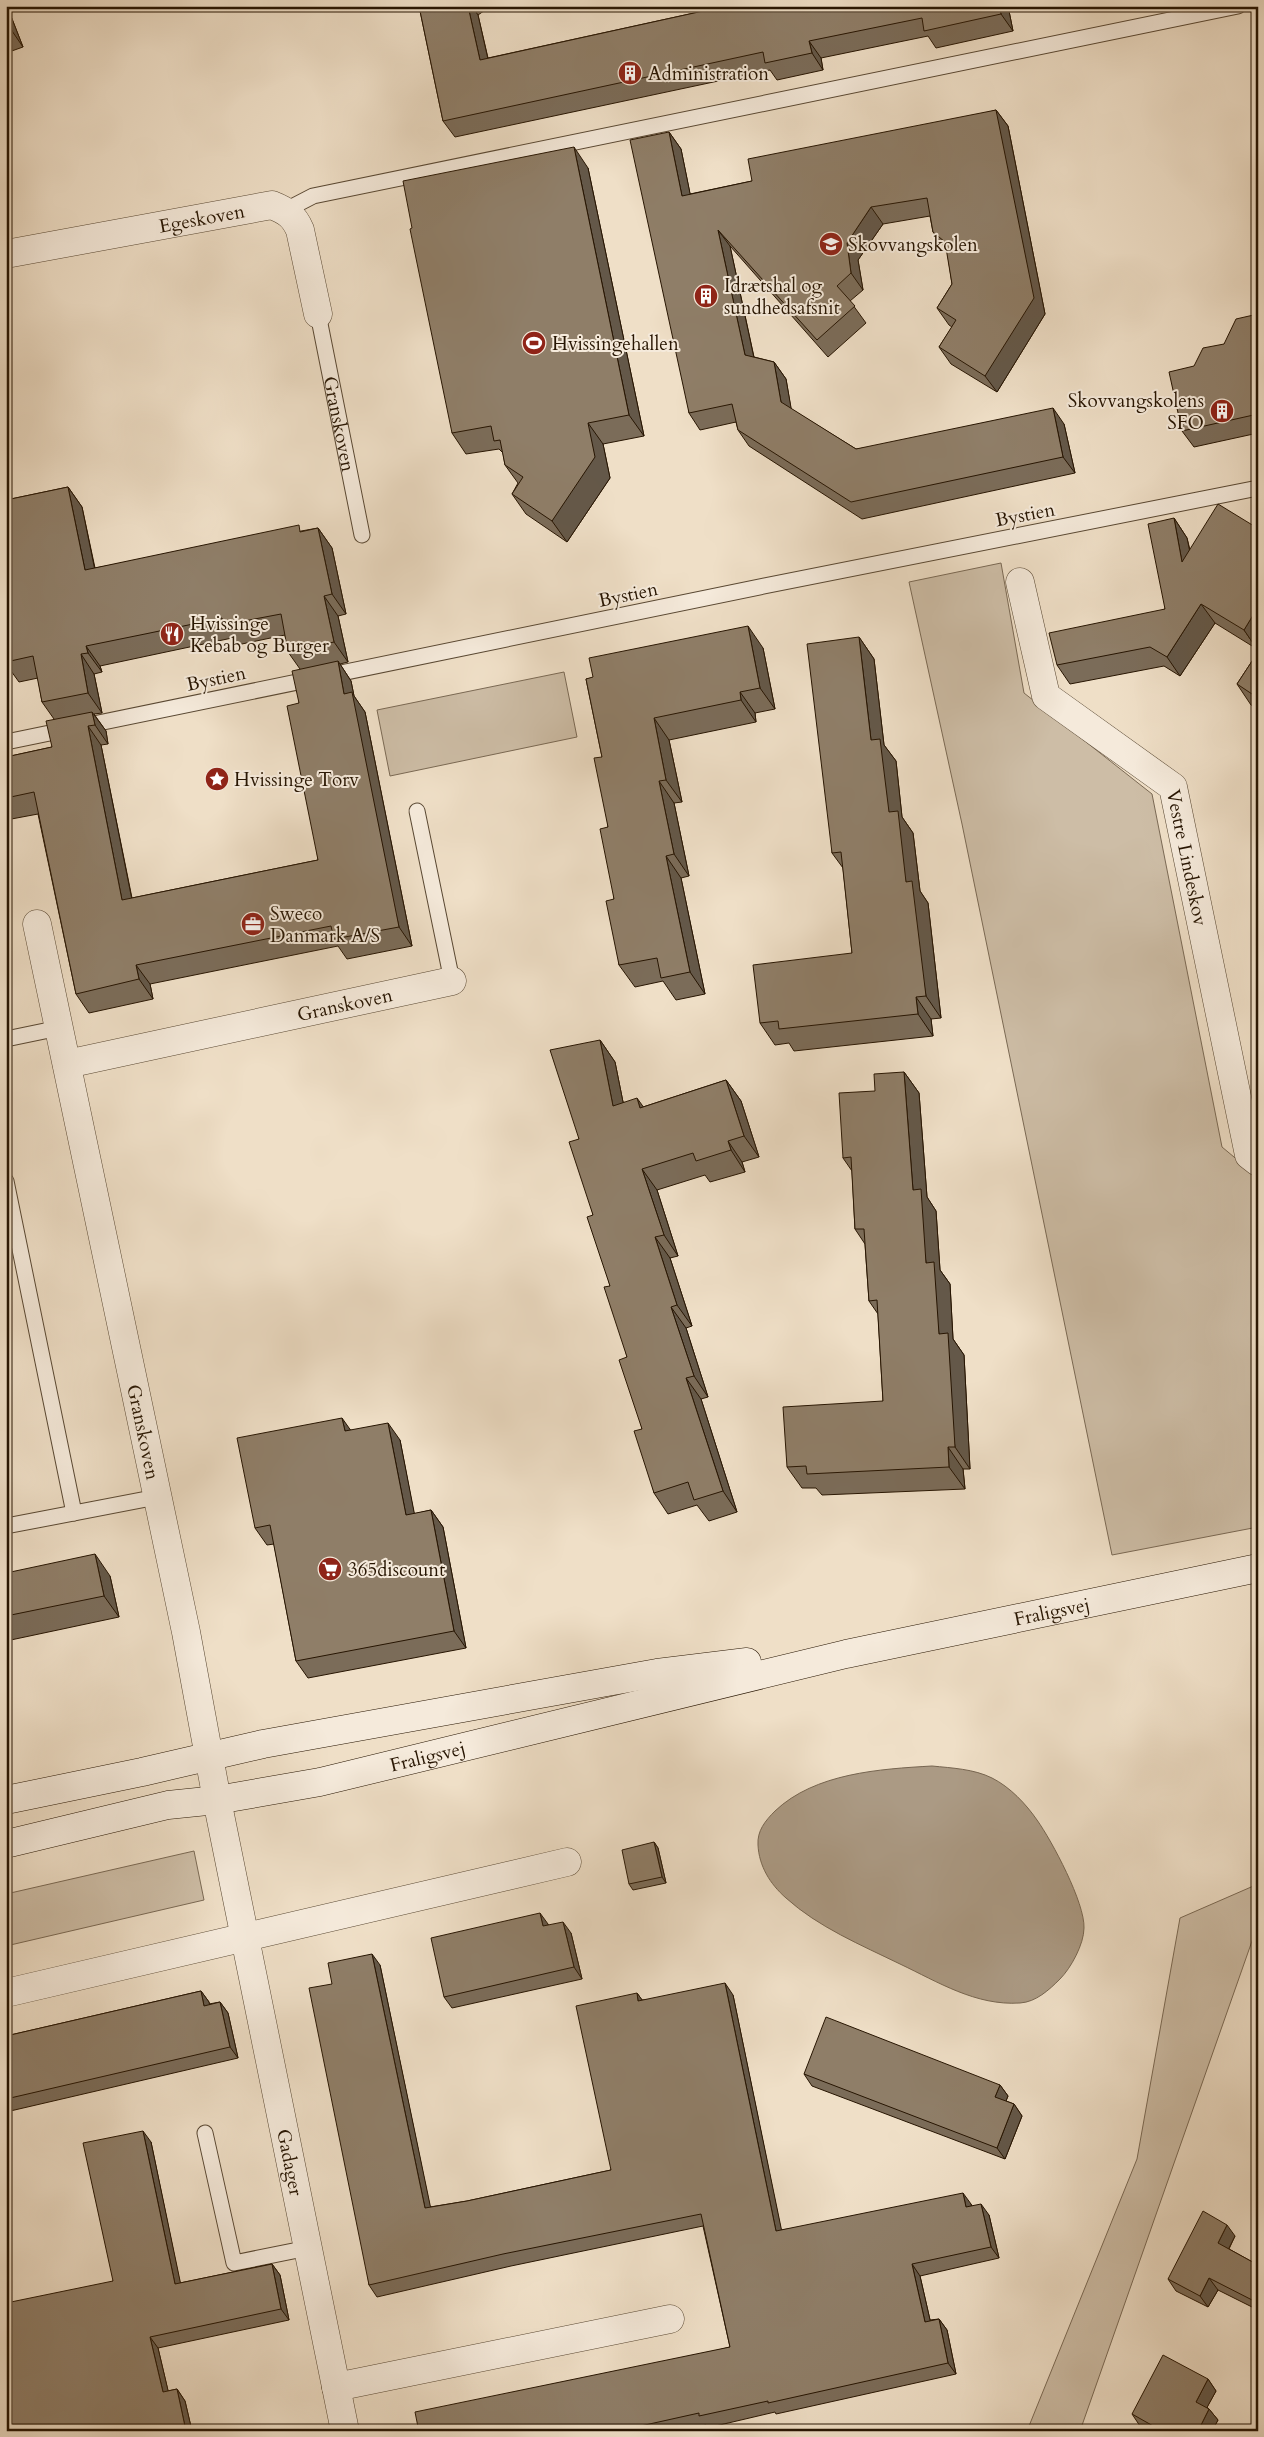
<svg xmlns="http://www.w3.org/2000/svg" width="1264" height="2437" viewBox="0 0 1264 2437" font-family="Cardo,serif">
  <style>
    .green { fill: #cdbda6; stroke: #7a6954 }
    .water { fill: #ab9a84; stroke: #766550 }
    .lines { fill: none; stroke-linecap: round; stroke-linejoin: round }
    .lane-casing { stroke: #594833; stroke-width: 17 }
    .street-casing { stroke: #594833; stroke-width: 29 }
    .secondary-casing { stroke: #271502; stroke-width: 29 }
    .lane { stroke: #f5eadb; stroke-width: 15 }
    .street { stroke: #f5eadb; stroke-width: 28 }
    .secondary { stroke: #f5eadb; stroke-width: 28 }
    .wall { fill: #7b6c59; stroke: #271502; fill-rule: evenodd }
    .shaded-wall { fill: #645849; stroke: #271502 }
    .building { fill: #8f7e68; stroke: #271502 }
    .labels { text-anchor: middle; stroke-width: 4; stroke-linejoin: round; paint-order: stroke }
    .poi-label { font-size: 19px; fill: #271502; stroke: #f5eadb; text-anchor: start }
    .street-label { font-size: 19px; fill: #271502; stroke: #f5eadb }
  </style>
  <rect width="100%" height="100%" fill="#efdfc7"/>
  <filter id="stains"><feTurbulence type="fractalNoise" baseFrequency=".004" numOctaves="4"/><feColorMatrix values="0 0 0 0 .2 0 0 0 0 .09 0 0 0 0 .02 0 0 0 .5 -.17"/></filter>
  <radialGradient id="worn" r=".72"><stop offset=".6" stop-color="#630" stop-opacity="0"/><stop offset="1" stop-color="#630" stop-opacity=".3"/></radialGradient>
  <g class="green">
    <path d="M1001 563 1024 693 1152 794 1222 1147 1258 1177V1527L1112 1555 962 824 909 582Z"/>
    <path d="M564 672 577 737 390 776 377 710Z"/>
    <path d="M194 1851 204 1900 6 1946V1894Z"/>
    <path d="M1258 1884V1924L1080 2431H1027L1137 2159 1180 1918Z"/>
  </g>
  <path class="water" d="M932 1766C952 1768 974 1769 992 1778 1010 1787 1026 1804 1037 1820 1052 1841 1085 1903 1084 1928 1084 1944 1071 1968 1060 1979 1049 1990 1036 2002 1020 2003 976 2006 938 1982 900 1964 861 1945 818 1927 786 1898 770 1884 759 1866 758 1845 757 1831 765 1821 775 1811 815 1773 880 1769 932 1766Z"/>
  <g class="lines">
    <g class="lane-casing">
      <g id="lane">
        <path d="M286 210 313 196 1238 6"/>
        <path id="s1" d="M318 314 362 535"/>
        <path d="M6 742 764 586 1258 488"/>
        <path d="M417 811 452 981"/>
        <path d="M6 1039 59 1028"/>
        <path d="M6 1181 74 1513"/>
        <path d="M6 1526 157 1497"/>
        <path d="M205 2133 234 2263 308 2248"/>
      </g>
    </g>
    <g class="street-casing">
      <g id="street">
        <path id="s2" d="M6 254 272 205C287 211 294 216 300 230L318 314"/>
        <path id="s3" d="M1020 582 1046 696 1173 787 1249 1155 1258 1162"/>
        <path id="s4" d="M37 924 186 1632 217 1800 345 2431"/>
        <path id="s5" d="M67 1064 452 981"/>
        <path d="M6 1993 567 1862"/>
        <path d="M336 2387 670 2319"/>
      </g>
    </g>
    <g class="secondary-casing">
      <g id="secondary">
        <path d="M6 1800 142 1772 263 1744 657 1673 747 1662"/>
        <path id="s6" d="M6 1844 168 1805 217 1800 320 1782 846 1654 1258 1568"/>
      </g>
    </g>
    <use href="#lane" class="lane"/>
    <use href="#street" class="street"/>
    <use href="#secondary" class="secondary"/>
  </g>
  <g class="wall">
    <path d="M6 6H7L23 47 6 53Z"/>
    <path d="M419 6H491L478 15 488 58 726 6H1008L1013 31 936 48 928 36 821 58 823 70 777 80 770 70 455 137 443 121Z"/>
    <path d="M996 110 1008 126 1045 314 997 392 951 364 939 347 952 327 949 325 937 308 952 284 947 250 945 248 933 232 930 216 883 224 858 260 863 290 850 301 866 323 828 357 730 246 754 357 774 362 786 379 791 409 856 449 1064 424 1075 473 862 519 749 446 738 430 736 422 700 430 689 413 669 132 681 149 690 194 752 181Z"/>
    <path d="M588 168 644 436 603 444 610 478 567 542 526 514 512 494 518 483 505 465 503 453 499 449 466 454 452 433Z"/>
    <path d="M1258 314V433L1194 447 1182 431 1224 344Z"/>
    <path d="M68 487 82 507 95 568 318 528 332 548 346 614 338 616 348 662 340 664 351 681 354 696 365 712 412 946 347 959 338 946 150 984 153 999 89 1013 76 994 38 814 6 820V757L52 747 54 719 42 702 38 678 19 682 6 664V500ZM285 635 288 652 300 669 299 703 318 860 132 898 101 745 108 744 106 731 94 714 102 713 94 674 102 672 100 666 232 638 237 645Z"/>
    <path d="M1174 518 1187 538 1190 550 1257 649 1215 623 1180 676 1164 666 1070 684 1057 665 1165 609Z"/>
    <path d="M859 637 874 659 884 745 896 761 902 817 913 833 920 891 928 903 941 1018 931 1019 933 1036 794 1051 789 1043 775 1045 760 1023 852 953 843 868 832 853Z"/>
    <path d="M763 648 775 709 755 713 756 722 669 740 682 802 674 803 689 876 681 878 705 994 676 1000 663 981 635 987 619 965 614 899 602 757 586 679Z"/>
    <path d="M1258 652V709L1251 705 1237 684Z"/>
    <path d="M600 1040 615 1062 623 1102 643 1107 726 1080 741 1101 759 1157 742 1162 745 1172 710 1182 705 1175 657 1190 678 1256 670 1258 692 1326 686 1328 708 1397 701 1399 737 1512 709 1521 697 1505 668 1514 654 1493 642 1429 627 1357 593 1215 579 1139Z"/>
    <path d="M904 1072 919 1093 927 1197 936 1211 940 1270 950 1284 953 1339 964 1355 970 1469H963L965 1489 822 1495 816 1488H802L787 1467 883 1401 878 1314 869 1301 865 1244 855 1229 852 1171 843 1158 875 1091Z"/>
    <path d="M350 1430 400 1440 414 1514 431 1510 443 1527 466 1648 308 1678 296 1661 274 1544 267 1545 255 1528Z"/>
    <path d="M6 1573 110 1576 119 1617 6 1641Z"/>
    <path d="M654 1842 658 1848 666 1883 633 1890 629 1884Z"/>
    <path d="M548 1924V1925L571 1933 582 1979 452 2008 444 1997Z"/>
    <path d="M380 1965 430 2207 467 2201 611 2170 637 1993 642 2000 733 1995 781 2230 971 2204 972 2206 989 2215 999 2258 920 2276 930 2320 939 2319 947 2330 956 2374 776 2414 775 2412 707 2428 706 2425 679 2431H399L418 2427 730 2347 703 2226 511 2266 377 2297 369 2285 332 1984Z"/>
    <path d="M201 1991 209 2002V2004L220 2002 228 2013 238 2058 6 2112V2036Z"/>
    <path d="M804 2074 1000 2085 1008 2096 1006 2101 1014 2104 1022 2116 1005 2159 812 2086Z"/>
    <path d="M151 2142 180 2283 272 2264 280 2275 289 2320 158 2348 168 2391 177 2389 185 2401 192 2431H6L113 2281Z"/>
    <path d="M1235 2236 1229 2249 1258 2265V2310L1218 2290 1208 2307 1176 2291 1168 2279Z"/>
    <path d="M1208 2379 1216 2391 1207 2407 1209 2409 1218 2420 1212 2431H1149L1140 2426 1132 2414Z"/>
  </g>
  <g class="shaded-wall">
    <path d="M6 6H7L23 47 12 31 6 17Z"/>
    <path d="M468 6H472L478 15 492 77 480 60Z"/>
    <path d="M999 6H1008L1013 31 1001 14Z"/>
    <path d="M809 41 821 58 823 70 812 53Z"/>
    <path d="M996 110 1008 126 1045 314 997 392 985 376Z"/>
    <path d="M669 132 681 149 694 213 682 196Z"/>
    <path d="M574 147 588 168 644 436 629 415Z"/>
    <path d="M871 207 883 224 858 260 863 290 851 273 847 243Z"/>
    <path d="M718 230 730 246 757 372 745 355Z"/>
    <path d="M774 362 786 379 793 419 781 402Z"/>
    <path d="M1053 408 1064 424 1075 473 1063 457Z"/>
    <path d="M588 423 603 444 610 478 567 542 552 521Z"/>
    <path d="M68 487 82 507 99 590 85 570Z"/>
    <path d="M1174 518 1187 538 1196 581 1182 562Z"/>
    <path d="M318 528 332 548 346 614 332 594Z"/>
    <path d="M324 596 338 616 348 662 334 642Z"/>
    <path d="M1201 604 1215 623 1180 676 1167 657Z"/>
    <path d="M1258 607V648L1257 649 1244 630Z"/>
    <path d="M748 626 763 648 775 709 760 688Z"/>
    <path d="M859 637 874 659 884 745 896 761 902 817 913 833 920 891 928 903 941 1018 926 996 906 882 871 740Z"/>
    <path d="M86 646 100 666 102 672 88 653Z"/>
    <path d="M81 654 94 674 102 713 88 693Z"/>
    <path d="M338 661 351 681 354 696 365 712 412 946 399 927 344 694Z"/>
    <path d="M740 692 755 713 756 722 741 700Z"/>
    <path d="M92 712 106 731 108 744 95 725Z"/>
    <path d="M654 718 669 740 682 802 666 780Z"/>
    <path d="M88 726 101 745 136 920 122 900Z"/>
    <path d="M659 781 674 803 689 876 674 854Z"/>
    <path d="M666 856 681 878 705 994 690 972Z"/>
    <path d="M136 965 150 984 153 999 139 979Z"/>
    <path d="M916 997 931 1019 933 1036 918 1014Z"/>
    <path d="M600 1040 615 1062 628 1127 613 1106Z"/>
    <path d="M904 1072 919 1093 927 1197 936 1211 940 1270 950 1284 953 1339 964 1355 970 1469 955 1447 939 1334 913 1190Z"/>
    <path d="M726 1080 741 1101 759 1157 744 1136Z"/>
    <path d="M637 1098 652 1119 640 1108Z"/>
    <path d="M728 1141 742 1162 745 1172 731 1150Z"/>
    <path d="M642 1169 657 1190 678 1256 664 1235Z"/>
    <path d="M655 1237 670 1258 692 1326 677 1305Z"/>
    <path d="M671 1307 686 1328 708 1397 694 1376Z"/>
    <path d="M686 1378 701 1399 737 1512 723 1491Z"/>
    <path d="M342 1418 354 1435 345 1431Z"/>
    <path d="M388 1423 400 1440 418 1532 406 1515Z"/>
    <path d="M948 1447 963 1469 965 1489 949 1467Z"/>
    <path d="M431 1510 443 1527 466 1648 454 1631Z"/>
    <path d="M95 1554 110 1576 119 1617 104 1596Z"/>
    <path d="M654 1842 658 1848 666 1883 662 1877Z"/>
    <path d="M540 1913 548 1924 551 1938 543 1926Z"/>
    <path d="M563 1922 571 1933 582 1979 574 1967Z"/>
    <path d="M372 1954 380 1965 433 2219 425 2208Z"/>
    <path d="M725 1983 733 1995 784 2242 776 2231Z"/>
    <path d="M201 1991 209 2002 212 2017 204 2006Z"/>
    <path d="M637 1993 645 2004 638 2001Z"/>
    <path d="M220 2002 228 2013 238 2058 230 2047Z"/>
    <path d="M1000 2085 1008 2096 1003 2108 995 2097Z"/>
    <path d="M1014 2104 1022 2116 1005 2159 997 2148Z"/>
    <path d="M143 2131 151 2142 183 2295 175 2284Z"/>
    <path d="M963 2193 971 2204 974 2218 966 2207Z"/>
    <path d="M981 2204 989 2215 999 2258 991 2247Z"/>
    <path d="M1227 2225 1235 2236 1226 2254 1218 2243Z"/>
    <path d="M272 2264 280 2275 289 2320 281 2309Z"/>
    <path d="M912 2264 920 2276 933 2333 925 2322Z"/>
    <path d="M1209 2278 1218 2290 1208 2307 1200 2296Z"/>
    <path d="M939 2319 947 2330 956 2374 948 2363Z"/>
    <path d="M150 2337 158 2348 171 2403 163 2392Z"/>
    <path d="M1208 2379 1216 2391 1204 2413 1196 2402Z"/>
    <path d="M177 2389 185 2401 192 2431H186Z"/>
    <path d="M1209 2409 1218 2420 1212 2431H1198Z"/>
  </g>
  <g class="building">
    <path d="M419 6H468L480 60 726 6H999L1001 14 924 31 922 18 809 41 812 53 765 63 763 52 443 121Z"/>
    <path d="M6 17 12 31 6 33Z"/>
    <path d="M996 110 1034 298 985 376 939 347 956 320 937 308 952 284 945 242 933 232 927 198 871 207 847 243 851 273 837 286 855 306 817 340 718 230 745 355 774 362 781 402 856 449 1053 408 1063 457 851 502 738 430 732 404 689 413 630 140 669 132 682 196 752 181 748 159Z"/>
    <path d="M574 147 629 415 588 423 595 457 552 521 512 494 523 477 505 465 500 440 494 441 491 426 452 433 410 229 412 228 403 181Z"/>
    <path d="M1255 295H1258V308Z"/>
    <path d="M1258 314V414L1182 431 1169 372 1194 366 1203 348 1224 344 1236 319Z"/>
    <path d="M68 487 85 570 299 525 300 532 318 528 332 594 324 596 334 642 288 652 281 614 223 625 222 618 145 634 86 646 88 653 81 654 88 693 42 702 33 656 6 662V500Z"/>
    <path d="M1218 504 1254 526 1258 519V607L1244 630 1201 604 1167 657 1150 647 1057 665 1049 633 1165 609 1148 524 1174 518 1182 562Z"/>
    <path d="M748 626 760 688 740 692 741 700 654 718 666 780 659 781 674 854 666 856 690 972 661 978 657 958 619 965 606 901 614 899 600 829 608 827 594 758 602 757 586 679 593 677 589 658Z"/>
    <path d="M859 637 871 740 880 739 889 812 898 811 906 882 912 881 926 996 916 997 918 1014 779 1029 778 1021 760 1023 753 965 852 953 841 852 832 853 807 644Z"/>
    <path d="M1258 652V698L1237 684Z"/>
    <path d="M338 661 344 694 352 692 399 927 334 939 331 926 136 965 139 979 76 994 34 792 6 798V757L52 747 46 721 92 712 95 725 88 726 122 900 318 860 287 706 299 703 292 671Z"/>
    <path d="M600 1040 613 1106 637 1098 640 1108 726 1080 744 1136 728 1141 731 1150 696 1161 693 1153 642 1169 664 1235 655 1237 677 1305 671 1307 694 1376 686 1378 723 1491 694 1500 688 1482 654 1493 634 1431 642 1429 619 1360 627 1357 604 1287 610 1286 587 1217 593 1215 569 1142 579 1139 550 1050Z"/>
    <path d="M904 1072 913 1190 921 1189 926 1263 934 1262 939 1334 948 1333 955 1447H948L949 1467 807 1474 806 1466 787 1467 783 1407 883 1401 877 1300 869 1301 864 1229H855L851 1157 843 1158 839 1093 875 1091 874 1074Z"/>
    <path d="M342 1418 345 1431 388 1423 406 1515 431 1510 454 1631 296 1661 270 1525 255 1528 237 1438Z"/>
    <path d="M95 1554 104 1596 6 1616V1573Z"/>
    <path d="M654 1842 662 1877 629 1884 622 1850Z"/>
    <path d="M540 1913 543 1926 563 1922 574 1967 444 1997 431 1938Z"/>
    <path d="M372 1954 425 2208 467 2201 611 2170 576 2006 637 1993 638 2001 725 1983 776 2231 963 2193 966 2207 981 2204 991 2247 912 2264 925 2322 939 2319 948 2363 768 2403V2401L699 2416V2413L618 2431H399L418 2427 415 2412 730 2347 701 2214 503 2254 369 2285 309 1988 332 1984 328 1963Z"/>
    <path d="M201 1991 204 2006 220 2002 230 2047 6 2099V2036Z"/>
    <path d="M826 2017 1000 2085 995 2097 1014 2104 997 2148 804 2074Z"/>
    <path d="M143 2131 175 2284 272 2264 281 2309 150 2337 163 2392 177 2389 186 2431H6V2303L113 2281 83 2143Z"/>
    <path d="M1203 2211 1227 2225 1218 2243 1258 2265V2303L1209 2278 1200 2296 1168 2279Z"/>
    <path d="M1163 2355 1208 2379 1196 2402 1209 2409 1198 2431H1162L1132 2414Z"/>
  </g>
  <defs>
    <g id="building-disc" transform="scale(1.25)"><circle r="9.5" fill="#8f2418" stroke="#f5eadb"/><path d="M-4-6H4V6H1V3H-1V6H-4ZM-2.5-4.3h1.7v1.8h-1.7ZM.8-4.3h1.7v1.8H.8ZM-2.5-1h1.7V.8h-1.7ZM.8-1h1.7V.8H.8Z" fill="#fff"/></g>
    <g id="school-disc" transform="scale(1.25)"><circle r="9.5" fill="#8f2418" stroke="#f5eadb"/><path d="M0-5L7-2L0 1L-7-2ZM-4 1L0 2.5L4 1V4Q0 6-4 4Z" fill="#fff"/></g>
    <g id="stadium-disc" transform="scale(1.25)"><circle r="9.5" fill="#8f2418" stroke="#f5eadb"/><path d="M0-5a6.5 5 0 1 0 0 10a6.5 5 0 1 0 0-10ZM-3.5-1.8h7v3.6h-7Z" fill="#fff"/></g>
    <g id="restaurant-disc" transform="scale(1.25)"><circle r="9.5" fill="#8f2418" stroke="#f5eadb"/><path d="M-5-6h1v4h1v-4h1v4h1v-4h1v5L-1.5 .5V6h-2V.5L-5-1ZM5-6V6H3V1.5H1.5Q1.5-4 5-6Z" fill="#fff"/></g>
    <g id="sight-disc" transform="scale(1.25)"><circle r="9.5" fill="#8f2418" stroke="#f5eadb"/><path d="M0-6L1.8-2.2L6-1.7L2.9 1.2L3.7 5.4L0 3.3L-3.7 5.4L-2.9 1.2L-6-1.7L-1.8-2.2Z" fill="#fff"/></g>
    <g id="office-disc" transform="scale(1.25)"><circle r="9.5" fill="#8f2418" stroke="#f5eadb"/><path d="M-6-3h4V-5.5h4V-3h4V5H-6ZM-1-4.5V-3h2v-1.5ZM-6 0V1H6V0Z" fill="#fff"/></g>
    <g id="supermarket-disc" transform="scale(1.25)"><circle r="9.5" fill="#8f2418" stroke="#f5eadb"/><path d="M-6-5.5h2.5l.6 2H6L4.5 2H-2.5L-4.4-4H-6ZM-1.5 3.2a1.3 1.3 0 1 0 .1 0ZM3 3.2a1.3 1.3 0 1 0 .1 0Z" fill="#fff"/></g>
  </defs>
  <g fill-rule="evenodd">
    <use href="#building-disc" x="630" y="73"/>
    <use href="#school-disc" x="831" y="244"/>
    <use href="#building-disc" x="706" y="296"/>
    <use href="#stadium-disc" x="534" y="343"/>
    <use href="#building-disc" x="1222" y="411"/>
    <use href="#restaurant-disc" x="172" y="634"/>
    <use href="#sight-disc" x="217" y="779"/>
    <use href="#office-disc" x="253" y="924"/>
    <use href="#supermarket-disc" x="330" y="1569"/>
  </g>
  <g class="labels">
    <g class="poi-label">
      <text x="648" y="80">Administration</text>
      <text x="848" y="251">Skovvangskolen</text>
      <text x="724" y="292">Idrætshal og<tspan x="724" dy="22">sundhedsafsnit</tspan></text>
      <text x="552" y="350">Hvissingehallen</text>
      <text x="1204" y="407" text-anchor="end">Skovvangskolens<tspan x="1204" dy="22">SFO</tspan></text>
      <text x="190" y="630">Hvissinge<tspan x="190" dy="22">Kebab og Burger</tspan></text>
      <text x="234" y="786">Hvissinge Torv</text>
      <text x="270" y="920">Sweco<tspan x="270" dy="22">Danmark A/S</tspan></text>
      <text x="348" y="1576">365discount</text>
    </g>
    <g class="street-label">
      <text dy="7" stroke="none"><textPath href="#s2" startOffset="199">Egeskoven</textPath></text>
      <text dy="7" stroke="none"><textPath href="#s1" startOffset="112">Granskoven</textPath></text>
      <text transform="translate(1025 514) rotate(-11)" y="7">Bystien</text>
      <text transform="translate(628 594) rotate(-12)" y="7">Bystien</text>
      <text transform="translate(216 678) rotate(-12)" y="7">Bystien</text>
      <text dy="7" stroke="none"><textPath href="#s3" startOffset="345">Vestre Lindeskov</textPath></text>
      <text dy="7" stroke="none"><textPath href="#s5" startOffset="284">Granskoven</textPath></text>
      <text dy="7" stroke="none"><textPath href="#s4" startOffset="519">Granskoven</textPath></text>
      <text dy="7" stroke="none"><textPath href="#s6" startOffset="1072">Fraligsvej</textPath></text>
      <text dy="7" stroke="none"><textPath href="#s6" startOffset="431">Fraligsvej</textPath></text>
      <text dy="7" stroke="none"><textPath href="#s4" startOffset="1264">Gadager</textPath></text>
    </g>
  </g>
  <rect width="1264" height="2437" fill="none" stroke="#efdfc7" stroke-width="25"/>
  <rect x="8" y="8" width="1249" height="2422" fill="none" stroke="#271502" stroke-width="2.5"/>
  <rect x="12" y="12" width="1239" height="2412" fill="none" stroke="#271502"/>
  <rect width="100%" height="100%" filter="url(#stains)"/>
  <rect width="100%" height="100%" fill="url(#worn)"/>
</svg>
